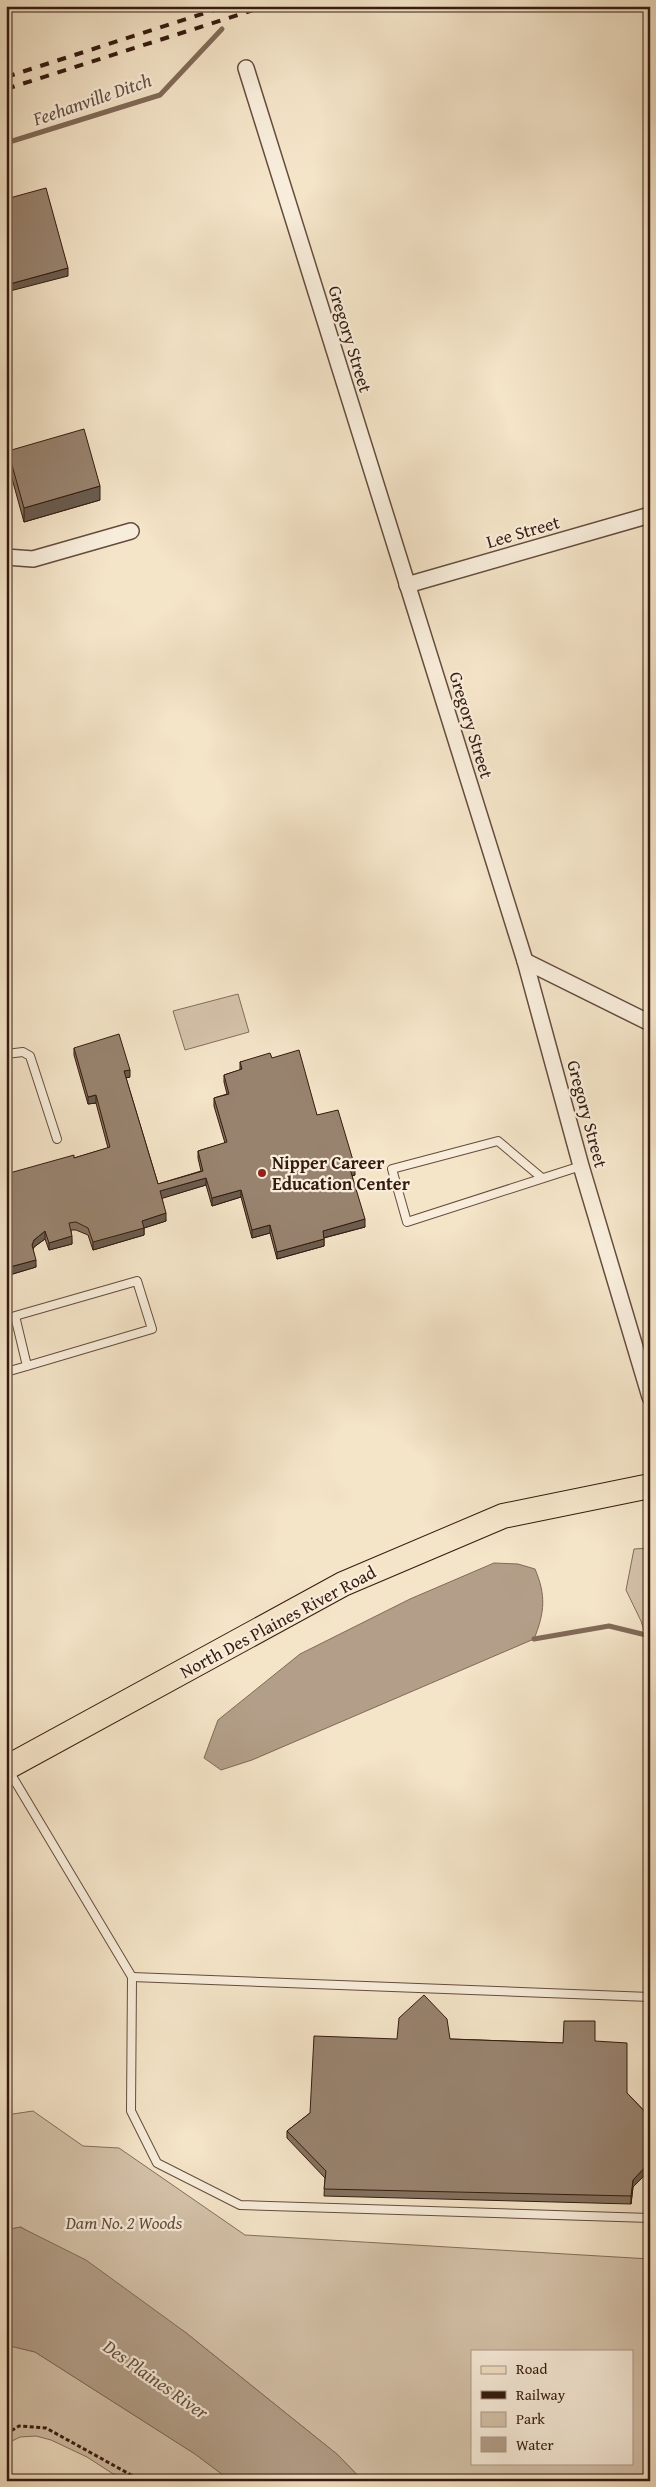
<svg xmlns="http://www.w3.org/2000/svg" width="656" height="2487" viewBox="0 0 656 2487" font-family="'Gentium Book Plus',serif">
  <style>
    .green { fill: #d4c2a9; stroke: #846e5c; fill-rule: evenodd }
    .water { fill: #b39f89; stroke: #816a58 }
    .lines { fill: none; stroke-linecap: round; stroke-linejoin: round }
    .stream { stroke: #816a58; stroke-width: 5 }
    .service-casing { stroke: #654c3d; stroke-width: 10 }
    .minor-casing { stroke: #654c3d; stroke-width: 18 }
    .primary-casing { stroke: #351a0f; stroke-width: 26 }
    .path { stroke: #351a0f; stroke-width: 3; stroke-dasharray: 4 2.5; stroke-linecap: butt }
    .service { stroke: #f8eddb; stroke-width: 8 }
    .minor { stroke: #f8eddb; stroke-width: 15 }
    .primary { stroke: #f4e4c8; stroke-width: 24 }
    .rail { stroke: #351a0f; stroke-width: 4; stroke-dasharray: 9 9; stroke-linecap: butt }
    .wall { fill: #83715f; stroke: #351a0f }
    .shaded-wall { fill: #6a5c4e; stroke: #351a0f }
    .building { fill: #98836f; stroke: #351a0f }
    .poi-dot { fill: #8f2418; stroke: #f8eddb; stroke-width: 2 }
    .labels { text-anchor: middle; stroke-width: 4.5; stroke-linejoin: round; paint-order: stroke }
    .street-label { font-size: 18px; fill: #351a0f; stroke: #f8eddb }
    .poi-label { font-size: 18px; font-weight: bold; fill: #351a0f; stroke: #f8eddb; text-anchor: start }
    .park-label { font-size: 18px; font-style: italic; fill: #654c3d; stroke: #f8eddb }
    .water-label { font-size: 19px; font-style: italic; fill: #674f40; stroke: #f8eddb }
  </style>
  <rect width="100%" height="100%" fill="#f4e4c8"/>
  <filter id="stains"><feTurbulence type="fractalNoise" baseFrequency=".004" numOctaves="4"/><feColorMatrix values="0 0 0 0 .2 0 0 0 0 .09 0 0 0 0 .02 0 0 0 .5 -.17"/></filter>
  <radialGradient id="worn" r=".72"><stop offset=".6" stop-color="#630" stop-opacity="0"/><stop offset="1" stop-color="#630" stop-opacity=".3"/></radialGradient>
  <g class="green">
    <path d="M238 994 249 1032 185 1050 173 1011Z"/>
    <path d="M650 1548V1650L641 1621 626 1590 634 1549Z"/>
    <path d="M33 2111 83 2146 119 2148 245 2235 650 2259V2481H363L338 2455 185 2332 21 2227 6 2230V2115ZM472 2351H632V2463H472Z"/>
    <path d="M6 2345 35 2352 195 2454 231 2481H124L87 2457 51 2440 36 2436 20 2437 6 2444Z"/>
  </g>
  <g class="water">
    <path d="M494 1563 518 1564 535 1569C546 1595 545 1612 534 1639L252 1760 221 1770 204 1758 218 1720 300 1654 410 1599Z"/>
    <path d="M20 2227 86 2260 185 2332 338 2455 363 2481H231L195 2454 35 2352 6 2345V2230Z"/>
  </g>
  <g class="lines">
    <g class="stream">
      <path d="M6 143 160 95 222 29"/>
      <path d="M534 1639 609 1626 650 1636"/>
    </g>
    <g class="service-casing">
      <g id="service">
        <path d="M6 1054 23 1052 30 1056 57 1139"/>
        <path d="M542 1178 498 1141 392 1169 407 1222 581 1166"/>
        <path d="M6 1372 27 1366 152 1329 137 1281 15 1316 27 1366"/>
        <path d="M9 1771 132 1977 131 2111 157 2163 240 2205 650 2218"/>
        <path d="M132 1977 650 1997"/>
      </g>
    </g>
    <g class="minor-casing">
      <g id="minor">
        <path d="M246 68 525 961 581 1166 650 1397"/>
        <path d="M6 557 33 559 131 531"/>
        <path d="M407 585 650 515"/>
        <path d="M525 961 650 1023"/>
      </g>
    </g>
    <g class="primary-casing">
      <path id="primary" d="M6 1768 343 1584 503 1516 650 1486"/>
    </g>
    <path class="path" d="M6 2434 19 2426 46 2428 142 2481"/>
    <use href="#service" class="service"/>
    <use href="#minor" class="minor"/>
    <use href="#primary" class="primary"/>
    <g class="rail">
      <path d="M6 77 227 6"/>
      <path d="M6 89 266 6"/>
    </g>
  </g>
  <g class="wall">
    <path d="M8 451 100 500 24 522 8 464Z"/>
    <path d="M74 1048 130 1077 126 1078 158 1184 201 1171 198 1158V1151L225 1143 214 1106V1098L227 1094 224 1082V1075L240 1070V1062L272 1058 317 1115 355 1175 352 1176 365 1227 324 1238V1246L277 1259 270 1233 252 1238 241 1197 212 1206 206 1185 162 1198 166 1221 144 1228V1235L93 1250 88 1235 76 1230H71L72 1244 49 1250 45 1239 34 1247 33 1249 36 1267 6 1276 74 1158 108 1148 96 1103 88 1104 74 1055Z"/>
    <path d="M397 2039H450L563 2043 595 2041 627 2093 650 2117V2170L633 2187 631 2204 324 2196 325 2178 287 2138V2131L310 2113Z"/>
  </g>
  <g class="shaded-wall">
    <path d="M68 268V276L6 292V285Z"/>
    <path d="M100 486V500L24 522V508Z"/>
    <path d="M130 1070V1077L124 1078V1071Z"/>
    <path d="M96 1095V1103L88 1104V1097Z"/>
    <path d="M355 1167V1175L350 1176V1169Z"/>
    <path d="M206 1178V1185L160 1199V1191Z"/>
    <path d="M241 1190V1197L212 1206V1198Z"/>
    <path d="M166 1213V1221L144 1228V1235L93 1250V1242L142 1221Z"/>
    <path d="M365 1219V1227L323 1238V1231Z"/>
    <path d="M270 1225V1233L252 1238V1230Z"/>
    <path d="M45 1231V1239L34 1247 32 1252V1245L34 1240Z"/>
    <path d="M72 1236V1244L49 1250V1243Z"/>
    <path d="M324 1239V1246L277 1259V1252Z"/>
    <path d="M36 1260V1267L6 1276V1268Z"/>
    <path d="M650 2162V2170L633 2187 631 2204V2196L633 2180Z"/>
  </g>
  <g class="building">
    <path d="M46 188 68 268 6 285V199Z"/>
    <path d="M84 429 100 486 24 508 8 451Z"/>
    <path d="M119 1034 130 1070 124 1071 158 1184 203 1171 198 1151 227 1142 214 1098 229 1094 224 1075 242 1069 240 1062 270 1053 272 1058 299 1050 317 1115 338 1110 355 1167 350 1169 365 1219 323 1231 324 1239 277 1252 270 1225 252 1230 241 1190 212 1198 206 1178 160 1191 166 1213 142 1221 144 1228 93 1242 88 1228 76 1222 69 1223 72 1236 49 1243 45 1231 34 1240 32 1245 36 1260 6 1268V1174L74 1155V1158L110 1147 96 1095 88 1097 74 1048Z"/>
    <path d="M424 1995 447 2019 450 2039 563 2043 564 2021H595V2041L627 2043V2093L650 2117V2162L633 2180 631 2196 324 2189 326 2171 287 2131 310 2113 314 2036 397 2039 399 2018Z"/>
  </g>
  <circle class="poi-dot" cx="262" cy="1173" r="5"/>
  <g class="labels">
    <g class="street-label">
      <text transform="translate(350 339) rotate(73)" y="6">Gregory Street</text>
      <text transform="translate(523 532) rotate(-16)" y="6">Lee Street</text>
      <text transform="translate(471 725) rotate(73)" y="6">Gregory Street</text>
      <text transform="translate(587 1114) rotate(75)" y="6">Gregory Street</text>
      <text transform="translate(278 1622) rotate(-28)" y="6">North Des Plaines River Road</text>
    </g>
    <g class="poi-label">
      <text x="272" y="1169">Nipper Career<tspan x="272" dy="21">Education Center</tspan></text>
    </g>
    <g class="park-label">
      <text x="124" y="2229">Dam No. 2 Woods</text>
    </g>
    <g class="water-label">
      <text transform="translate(92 99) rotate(-19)" y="7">Feehanville Ditch</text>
      <text transform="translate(156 2379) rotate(35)" y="7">Des Plaines River</text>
    </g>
  </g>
  <rect width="656" height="2487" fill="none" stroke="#f4e4c8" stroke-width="25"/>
  <rect x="8" y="8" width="641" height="2472" fill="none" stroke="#351a0f" stroke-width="2.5"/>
  <rect x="12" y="12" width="631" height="2462" fill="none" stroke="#351a0f"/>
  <rect x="471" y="2350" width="162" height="115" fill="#f8eddb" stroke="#aa9989"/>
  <rect x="481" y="2366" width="25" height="8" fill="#f4e4c8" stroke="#aa9989"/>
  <text x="516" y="2374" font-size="15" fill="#351a0f">Road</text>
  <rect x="481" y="2391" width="25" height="8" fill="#351a0f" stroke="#aa9989"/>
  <text x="516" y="2400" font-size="15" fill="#351a0f">Railway</text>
  <rect x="481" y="2412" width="25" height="15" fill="#d4c2a9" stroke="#aa9989"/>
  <text x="516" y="2424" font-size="15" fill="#351a0f">Park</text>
  <rect x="481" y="2437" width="25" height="15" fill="#b39f89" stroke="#aa9989"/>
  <text x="516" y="2450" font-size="15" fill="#351a0f">Water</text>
  <rect width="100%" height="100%" filter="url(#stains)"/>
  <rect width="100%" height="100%" fill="url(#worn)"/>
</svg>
